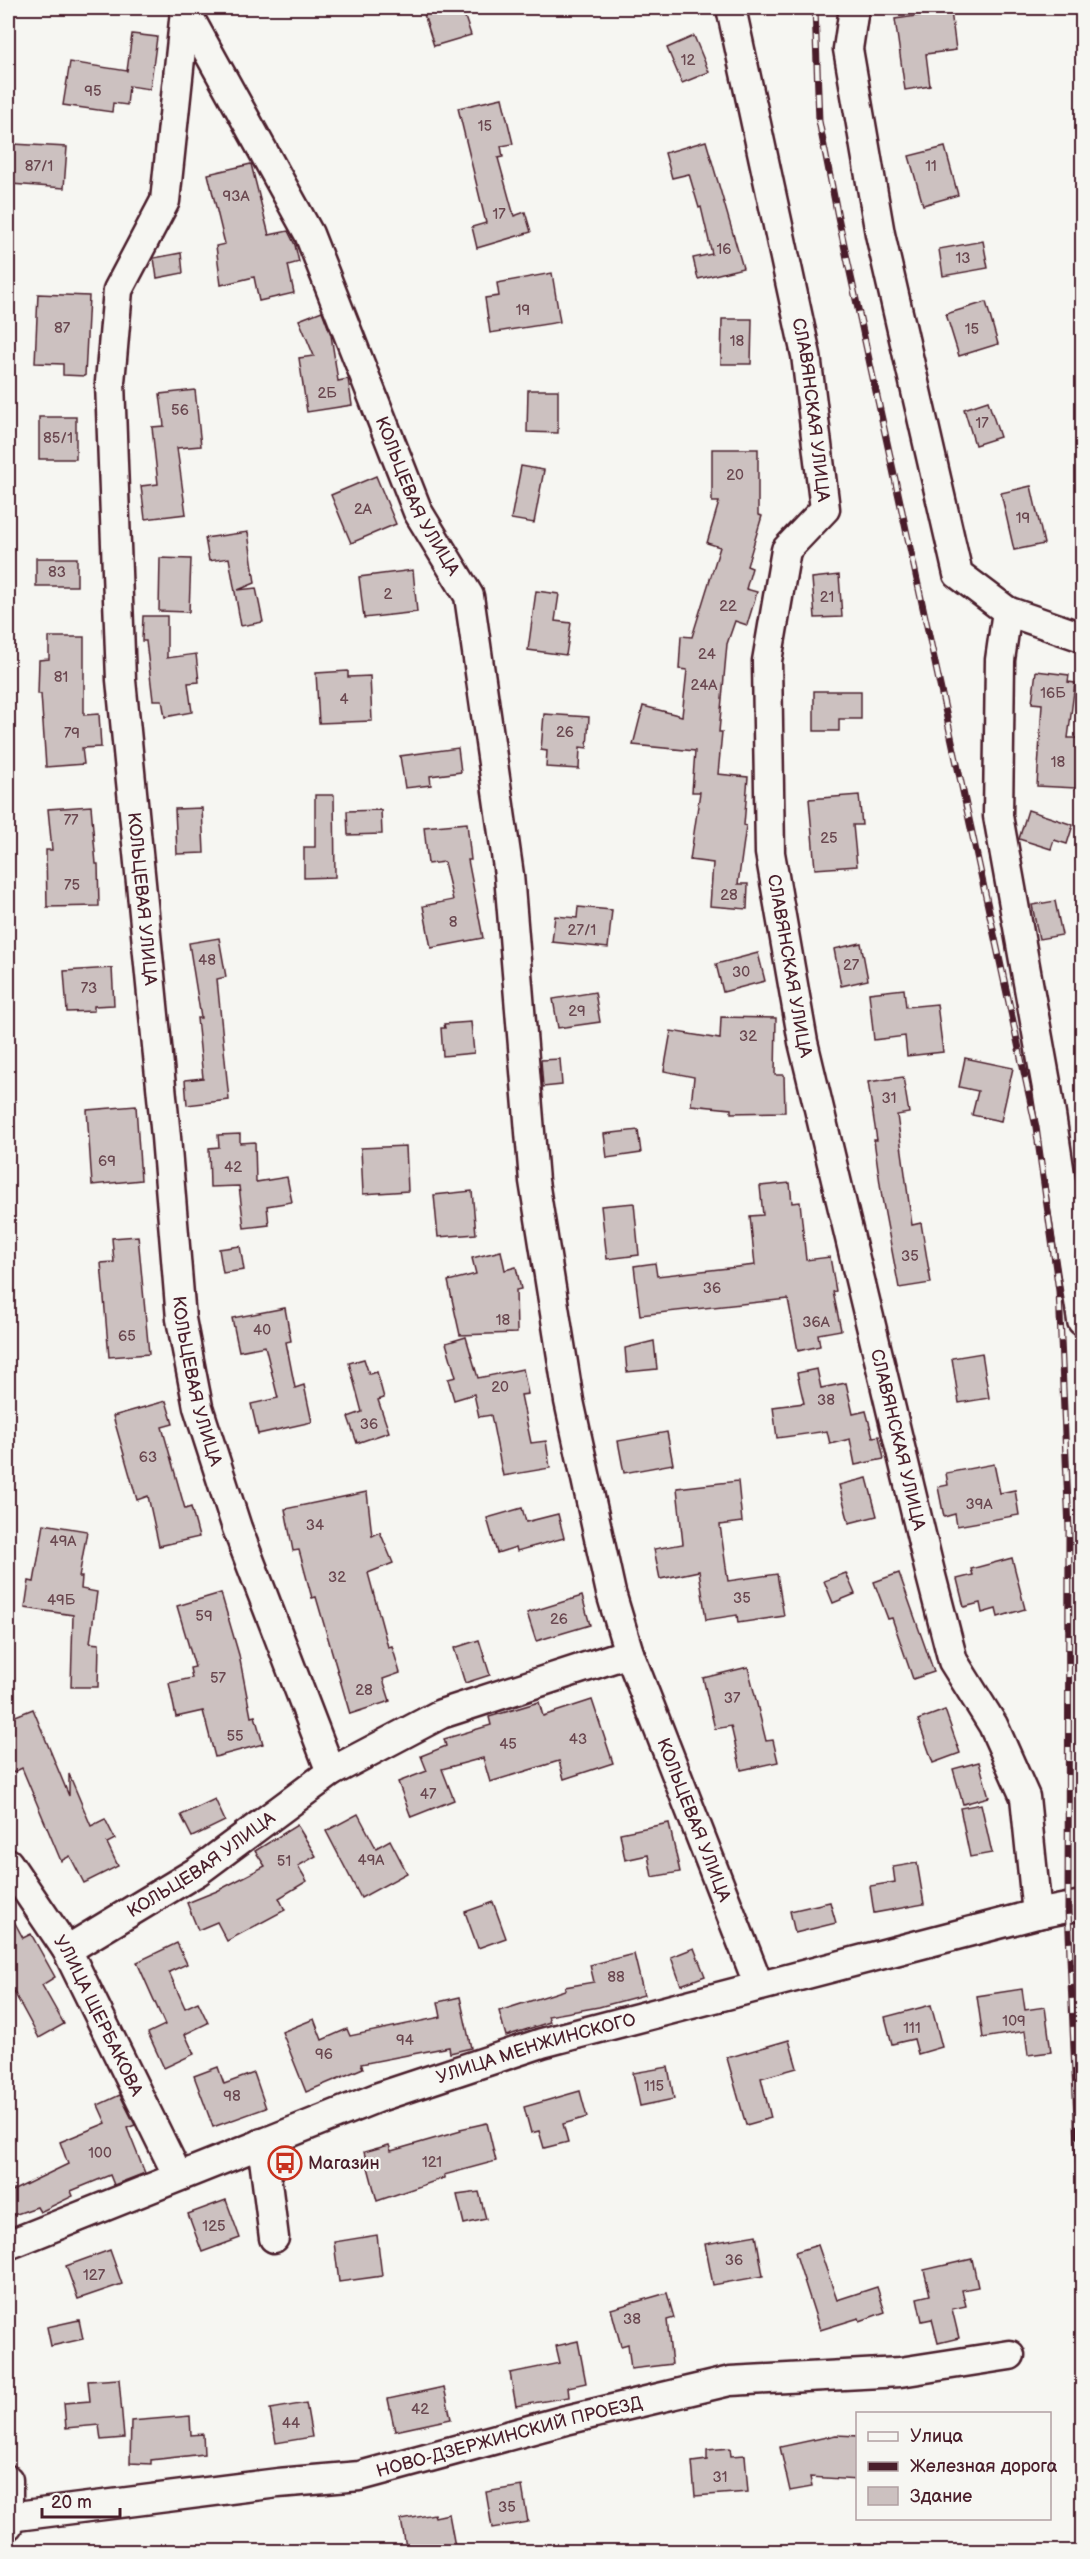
<svg xmlns="http://www.w3.org/2000/svg" width="1090" height="2559" viewBox="0 0 1090 2559" font-family="'Balsamiq Sans',sans-serif">
  <style>
    .building { fill: #ccc1c0; stroke: #4a1f2b; stroke-width: 1.5 }
    .lines { fill: none; stroke-linecap: round; stroke-linejoin: round }
    .minor-casing { stroke: #4a1f2b; stroke-width: 33 }
    .minor { stroke: #f6f6f2; stroke-width: 28 }
    .rail-casing { stroke: #4a1f2b; stroke-width: 7 }
    .rail { stroke: #f6f6f2; stroke-width: 4.5; stroke-dasharray: 14; stroke-linecap: butt }
    .labels { text-anchor: middle; stroke-width: 4.5; stroke-linejoin: round; paint-order: stroke }
    .number-label { font-size: 15px; fill: #6a4850 }
    .street-label { font-size: 18px; fill: #4a1f2b; stroke: #f6f6f2 }
    .poi-label { font-size: 18px; fill: #4a1f2b; stroke: #f6f6f2; text-anchor: start }
  </style>
  <rect width="100%" height="100%" fill="#f6f6f2"/>
  <filter id="ink" filterUnits="userSpaceOnUse"><feTurbulence type="fractalNoise" baseFrequency=".0167" numOctaves="2"/><feDisplacementMap in="SourceGraphic" scale="12" xChannelSelector="R" yChannelSelector="G"/><feConvolveMatrix kernelMatrix="1 2 1 2 8 2 1 2 1" color-interpolation-filters="sRGB"/></filter>
  <g filter="url(#ink)">
    <g class="building">
      <path d="M422 8H462L471 35 434 46Z"/>
      <path d="M951 11 956 50 926 54 930 86 905 90 895 19Z"/>
      <path d="M132 34 157 37 150 89 129 86 127 105 113 103 112 112 63 105 70 62 127 71Z"/>
      <path d="M694 36 709 72 682 83 667 48Z"/>
      <path d="M502 98 513 144 501 146 503 157 498 158 514 216 525 212 531 232 477 248 472 227 486 223 458 108Z"/>
      <path d="M706 141 743 268 698 279 693 258 712 254 701 207 699 208 689 174 672 178 665 153Z"/>
      <path d="M13 144 67 147 64 188 11 184Z"/>
      <path d="M945 147 958 195 923 205 909 156Z"/>
      <path d="M251 164 269 235 288 231 295 245 299 262 288 265 294 293 259 301 254 277 221 285 216 246 225 244 208 174Z"/>
      <path d="M983 241 988 268 943 276 939 249Z"/>
      <path d="M181 253 183 273 157 278 154 258Z"/>
      <path d="M552 273 560 322 490 333 485 298 499 296 497 283Z"/>
      <path d="M38 294 89 296 85 376 63 375V364L35 363Z"/>
      <path d="M986 302 998 344 959 356 946 314Z"/>
      <path d="M322 311 331 335 338 381 348 379 352 405 307 412 299 358 314 356 299 320Z"/>
      <path d="M722 319H752L751 364H721Z"/>
      <path d="M195 390 201 446 177 448 186 514 145 519 141 486 158 484 152 427 164 426 160 394Z"/>
      <path d="M528 390H558V433L527 432Z"/>
      <path d="M988 401 1000 437 975 445 964 409Z"/>
      <rect x="39" y="417" width="37" height="42"/>
      <path d="M712 449H758V515L762 516 747 566 752 568 746 589 757 592 747 625 735 621 727 644 719 732H722L718 774 748 777 744 825 746 826 738 884H748L747 909 710 906 713 863 690 860 700 792H692L695 751 633 745 643 706 682 716 687 670 679 669 681 636 692 637 720 547 707 543 719 502H712Z"/>
      <path d="M521 466 544 470 534 523 511 519Z"/>
      <path d="M376 476 396 524 351 543 331 495Z"/>
      <path d="M1031 486 1044 544 1014 550 1001 493Z"/>
      <path d="M248 532 255 583 238 590 256 588 263 622 241 626 229 558 209 561 205 538Z"/>
      <rect x="36" y="558" width="41" height="28"/>
      <path d="M160 558 191 559 189 612 159 611Z"/>
      <path d="M413 570 417 612 364 618 359 577Z"/>
      <path d="M839 575 842 617 815 618 812 578Z"/>
      <path d="M536 591 559 594 555 621 571 623 566 655 528 650Z"/>
      <path d="M143 616H167V658L196 654 199 682 188 683 192 712 165 717 162 700H153L146 641H142Z"/>
      <path d="M49 637H84V715L99 714 101 747 82 748 84 764 46 767 41 694H38L39 660 49 659Z"/>
      <path d="M348 671V677L370 676 372 721 319 723 316 673Z"/>
      <path d="M1036 671 1069 675 1068 682 1075 683 1068 738H1079L1076 788 1037 786 1042 704 1032 703Z"/>
      <path d="M814 691H861V719H839V731H814Z"/>
      <path d="M544 714 589 717 587 748 580 747 579 769 546 767 547 751 541 750Z"/>
      <path d="M458 748 461 772 430 776 431 785 405 788 400 756Z"/>
      <path d="M315 795H334L335 877 304 878V847H315Z"/>
      <path d="M859 795 862 825H853L857 866 815 869 809 799Z"/>
      <path d="M91 806 96 864H98L99 906 47 907 46 850H52L48 809Z"/>
      <path d="M202 808 204 853 177 854 175 809Z"/>
      <path d="M381 810 382 834 348 835 347 811Z"/>
      <path d="M1028 810 1073 825 1067 844 1054 840 1051 849 1019 839Z"/>
      <path d="M467 823 471 860H468L483 938 431 948 423 906 453 900 444 862 428 864 424 827Z"/>
      <path d="M1055 901 1062 935 1039 939 1032 905Z"/>
      <path d="M578 907 612 910 608 948 552 942 555 916 577 918Z"/>
      <path d="M219 938 226 977 217 979 229 1100 187 1105 185 1080 203 1078 197 1018H201L189 943Z"/>
      <path d="M861 943 868 980 841 986 834 949Z"/>
      <path d="M758 953 765 981 723 992 716 964Z"/>
      <path d="M112 968 114 1005 94 1006V1011L67 1012 64 971Z"/>
      <path d="M904 989 906 1007 937 1004 943 1052 907 1056 905 1036 874 1040 869 993Z"/>
      <path d="M595 992 600 1022 558 1028 553 999Z"/>
      <path d="M721 1017 776 1018 775 1075H784L785 1112 731 1113V1109L691 1105 694 1077 664 1071 671 1031 720 1039Z"/>
      <path d="M471 1022 474 1053 443 1056 441 1028H445L444 1024Z"/>
      <path d="M965 1058 1013 1068 1001 1121 972 1115 978 1091 959 1087Z"/>
      <path d="M560 1059 562 1085 543 1087 541 1060Z"/>
      <path d="M903 1077 909 1113 897 1115 912 1225 921 1223 931 1283 899 1288 882 1198 874 1140H877L868 1082Z"/>
      <path d="M136 1106 141 1180 92 1185 87 1110Z"/>
      <path d="M638 1130 641 1153 607 1158 604 1134Z"/>
      <path d="M240 1134V1143L255 1142 256 1182 287 1177 292 1202 267 1206 269 1225 244 1228 239 1186 210 1187 209 1148 219 1147 218 1135Z"/>
      <path d="M406 1146 408 1191 363 1194 361 1148Z"/>
      <path d="M790 1183 792 1203 800 1202 806 1260 830 1257 836 1291 833 1292 841 1330 818 1334 820 1346 798 1351 788 1299 640 1315 634 1266 655 1263 657 1276 755 1265 750 1216 763 1215 760 1186Z"/>
      <path d="M472 1191 476 1234 438 1237 434 1195Z"/>
      <path d="M634 1203 639 1255 607 1259 601 1206Z"/>
      <path d="M138 1236 149 1354 109 1357 101 1263 114 1262 112 1238Z"/>
      <path d="M240 1246 244 1270 223 1273 219 1249Z"/>
      <path d="M501 1251 505 1270 516 1267 521 1289 516 1290 517 1333 460 1335 448 1281 476 1274 472 1258Z"/>
      <path d="M285 1308 291 1341 286 1342 295 1388 304 1385 312 1422 258 1434 251 1404 278 1398 265 1346 239 1351 232 1318Z"/>
      <path d="M466 1337 478 1378 523 1369 528 1394 521 1395 531 1443 546 1441 550 1468 503 1476 491 1415 479 1417 474 1394 454 1400 448 1379 456 1377 446 1343Z"/>
      <path d="M654 1341 657 1369 627 1372 625 1348Z"/>
      <path d="M982 1353 989 1398 959 1403 952 1358Z"/>
      <path d="M364 1359 369 1374 377 1372 384 1398 378 1400 389 1432 357 1443 348 1417 362 1412 349 1363Z"/>
      <path d="M817 1369 821 1388 846 1383 853 1414 866 1411 873 1437 879 1436 884 1459 855 1465 850 1439 830 1444 827 1431 777 1438 773 1407 804 1403 797 1373Z"/>
      <path d="M166 1401 173 1424 162 1427 185 1509 191 1507 199 1537 159 1546 148 1496 137 1500 113 1416Z"/>
      <path d="M667 1432 673 1464 624 1473 618 1441Z"/>
      <path d="M994 1464 1000 1493 1015 1490 1019 1515 957 1526 955 1514 944 1517 938 1487 948 1485 946 1473Z"/>
      <path d="M867 1478 877 1516 849 1523 839 1485Z"/>
      <path d="M738 1481 742 1522 720 1525 728 1581 777 1574 784 1616 738 1623 737 1615 706 1620 699 1571 660 1579 654 1549 683 1544 677 1488Z"/>
      <path d="M367 1492 372 1536 380 1532 393 1563 368 1573 388 1647 392 1646 400 1673 383 1679 390 1701 350 1714 316 1597 312 1598 299 1550 293 1551 285 1509Z"/>
      <path d="M522 1508 526 1522 558 1514 564 1538 517 1551 516 1547 497 1553 487 1518Z"/>
      <path d="M44 1524 87 1531 79 1577H82L81 1589 97 1592 90 1643 99 1644 98 1687H71L73 1615 25 1608 29 1581 34 1582Z"/>
      <path d="M1012 1558 1025 1609 998 1617 996 1609 982 1613 980 1603 964 1607 957 1579 973 1575 971 1569Z"/>
      <path d="M846 1573 855 1594 833 1603 824 1581Z"/>
      <path d="M899 1573 934 1672 913 1679 892 1618 888 1619 874 1582Z"/>
      <path d="M221 1593 239 1655 251 1717 255 1716 263 1744 215 1757 203 1711 176 1717 169 1683 192 1678 190 1668 195 1667 177 1606Z"/>
      <path d="M582 1596 590 1625 536 1641 527 1613Z"/>
      <path d="M479 1640 490 1675 465 1683 454 1648Z"/>
      <path d="M748 1667 766 1741 773 1740 778 1762 741 1770 731 1726 715 1729 703 1678Z"/>
      <path d="M592 1700 613 1763 564 1779 559 1761 490 1782 483 1758 442 1769 454 1800 411 1817 398 1782 427 1771 421 1756 446 1746 444 1739 491 1725 489 1717 539 1702 543 1716Z"/>
      <path d="M33 1709 69 1796V1774L91 1826 105 1819 115 1839 107 1843 118 1866 84 1883 70 1856 61 1861 22 1768 8 1775V1719Z"/>
      <path d="M945 1710 960 1753 933 1763 918 1720Z"/>
      <path d="M979 1762 989 1797 963 1804 953 1769Z"/>
      <path d="M215 1799 225 1821 192 1837 181 1815Z"/>
      <path d="M981 1804 992 1853 970 1857 960 1808Z"/>
      <path d="M358 1814 376 1848 390 1840 407 1873 361 1898 326 1831Z"/>
      <path d="M669 1823 680 1872 652 1877 648 1855 625 1860 620 1833Z"/>
      <path d="M297 1825 316 1856 298 1866 307 1881 279 1898 285 1910 227 1941 217 1922 198 1930 187 1903 217 1891 265 1866 255 1851Z"/>
      <path d="M917 1863 924 1904 874 1913 870 1886 895 1882 893 1867Z"/>
      <path d="M493 1902 506 1938 478 1948 465 1912Z"/>
      <path d="M830 1902 836 1923 795 1933 790 1911Z"/>
      <path d="M8 1910 23 1938 31 1934 55 1977 42 1985 64 2024 39 2038 8 1981Z"/>
      <path d="M177 1943 187 1964 169 1972 185 2008 198 2002 208 2023 185 2034 194 2054 164 2068 148 2033 165 2025 137 1962Z"/>
      <path d="M694 1948 705 1976 681 1985 671 1957Z"/>
      <path d="M634 1954 644 1995 599 2007 548 2016 550 2022 506 2036 499 2011 565 1990V1987L594 1982 590 1965Z"/>
      <path d="M1022 1989 1025 2010 1045 2007 1051 2052 1028 2055 1025 2031 983 2038 977 1996Z"/>
      <path d="M460 1997 471 2048 450 2053 449 2047 361 2064 363 2068 306 2092 282 2032 314 2019 322 2040 347 2029 350 2036 441 2017 438 2002Z"/>
      <path d="M931 2005 942 2047 918 2054 914 2039 892 2044 885 2017Z"/>
      <path d="M789 2040 797 2068 761 2078 771 2118 746 2125 727 2058Z"/>
      <path d="M218 2067 224 2084 254 2073 266 2108 213 2127 194 2076Z"/>
      <path d="M668 2067 674 2099 640 2106 633 2073Z"/>
      <path d="M580 2091 587 2117 563 2124 568 2142 544 2148 539 2131 531 2133 524 2107Z"/>
      <path d="M120 2095 135 2125 127 2128 145 2173 114 2185 110 2175 71 2191 73 2196 40 2212 37 2207 8 2217V2193L68 2164 60 2142 106 2123 98 2105Z"/>
      <path d="M487 2123 496 2161 444 2175V2178L377 2201 364 2152 389 2145 391 2151 461 2131 460 2129Z"/>
      <path d="M479 2192 486 2219 464 2224 457 2195Z"/>
      <path d="M226 2200 240 2238 202 2252 188 2214Z"/>
      <path d="M377 2235 382 2276 339 2282 334 2242Z"/>
      <path d="M756 2235 763 2276 713 2285 705 2244Z"/>
      <path d="M818 2245 837 2300 877 2287 885 2312 860 2321 859 2318 820 2330 795 2252Z"/>
      <path d="M110 2250 122 2284 78 2299 66 2266Z"/>
      <path d="M972 2259 978 2287 962 2290 966 2306 952 2309 959 2338 938 2343 932 2319 922 2321 917 2298 930 2295 924 2270Z"/>
      <path d="M667 2293 674 2318 667 2320 672 2364 631 2369 628 2344 621 2346 611 2309Z"/>
      <path d="M79 2320 83 2339 51 2346 47 2327Z"/>
      <path d="M578 2341 586 2383 568 2387 569 2397 516 2406 510 2373 560 2363 556 2346Z"/>
      <path d="M119 2379 124 2438 101 2440 99 2425 66 2428 64 2403 90 2401 88 2381Z"/>
      <path d="M444 2387 451 2419 395 2431 388 2399Z"/>
      <path d="M306 2403 312 2437 276 2443 270 2409Z"/>
      <path d="M190 2416 191 2435 203 2434 204 2454 151 2460V2464L130 2463 131 2421Z"/>
      <path d="M836 2435 858 2436V2480L810 2477 812 2487 790 2491 780 2447Z"/>
      <path d="M730 2448 731 2456 745 2455 748 2492 695 2496 692 2462 707 2460V2450Z"/>
      <path d="M522 2486 528 2522 492 2528 486 2492Z"/>
      <path d="M434 2514 435 2517 449 2514 456 2552H407L401 2520Z"/>
    </g>
    <g class="lines">
      <g class="minor-casing">
        <g id="minor">
          <path id="s1" d="M184 8 309 234 418 512 469 596 509 875 534 1181 569 1401 611 1593 629 1653 759 1986"/>
          <path id="s2" d="M731 8 806 355 825 509 786 550 767 661 770 853 803 1042 930 1572 953 1661 993 1725 1025 1797 1037 1914"/>
          <path d="M854 8 848 49 880 234 958 574 1007 611 1000 660 998 816 1047 1088 1082 1321"/>
          <path id="s3" d="M185 11 165 201 118 290 110 382 121 680 166 1137 181 1319 198 1407 237 1528 331 1772"/>
          <path d="M1007 611 1082 637"/>
          <path id="s4" d="M8 1863 67 1950 178 2176"/>
          <path id="s5" d="M67 1950 198 1871 331 1772 441 1714 629 1653"/>
          <path d="M262 2143 274 2238"/>
          <path id="s6" d="M8 2245 379 2097 542 2043 1037 1914 1082 1905"/>
          <path d="M8 2480V2525"/>
          <path id="s7" d="M9 2517 278 2483 360 2476 566 2420 730 2381 900 2372 1010 2355"/>
        </g>
      </g>
      <use href="#minor" class="minor"/>
      <g class="rail-casing">
        <path id="rail" d="M815 8 819 121 838 217 1036 1127 1059 1291 1069 1530 1068 1909 1078 2145 1082 2325"/>
      </g>
      <use href="#rail" class="rail"/>
    </g>
  </g>
  <defs>
    <g id="bus-ring" transform="scale(1.725)"><circle r="9.5" fill="#f6f6f2" stroke="#c8321e" stroke-width="1.5"/><path d="M-5-6H5V4H4V6H2V4H-2V6H-4V4H-5ZM-3.5-4V0h7V-4ZM-3.5 1.2v1.5H-2V1.2ZM2 1.2v1.5H3.5V1.2Z" fill="#c8321e"/></g>
  </defs>
  <g fill-rule="evenodd">
    <use href="#bus-ring" x="285" y="2163"/>
  </g>
  <g class="labels">
    <g class="number-label">
      <text x="688" y="65">12</text>
      <text x="93" y="96">95</text>
      <text x="485" y="131">15</text>
      <text x="39" y="171">87/1</text>
      <text x="931" y="171">11</text>
      <text x="236" y="201">93А</text>
      <text x="499" y="219">17</text>
      <text x="724" y="254">16</text>
      <text x="963" y="263">13</text>
      <text x="523" y="315">19</text>
      <text x="62" y="333">87</text>
      <text x="972" y="334">15</text>
      <text x="737" y="346">18</text>
      <text x="327" y="398">2Б</text>
      <text x="180" y="415">56</text>
      <text x="982" y="428">17</text>
      <text x="58" y="443">85/1</text>
      <text x="735" y="480">20</text>
      <text x="363" y="514">2А</text>
      <text x="1023" y="523">19</text>
      <text x="57" y="577">83</text>
      <text x="388" y="599">2</text>
      <text x="827" y="602">21</text>
      <text x="728" y="611">22</text>
      <text x="707" y="659">24</text>
      <text x="61" y="682">81</text>
      <text x="704" y="690">24А</text>
      <text x="1053" y="698">16Б</text>
      <text x="344" y="704">4</text>
      <text x="565" y="737">26</text>
      <text x="72" y="738">79</text>
      <text x="1058" y="767">18</text>
      <text x="71" y="825">77</text>
      <text x="829" y="843">25</text>
      <text x="72" y="890">75</text>
      <text x="729" y="900">28</text>
      <text x="453" y="927">8</text>
      <text x="582" y="935">27/1</text>
      <text x="207" y="965">48</text>
      <text x="851" y="970">27</text>
      <text x="741" y="977">30</text>
      <text x="89" y="993">73</text>
      <text x="577" y="1016">29</text>
      <text x="748" y="1041">32</text>
      <text x="889" y="1103">31</text>
      <text x="107" y="1166">69</text>
      <text x="233" y="1172">42</text>
      <text x="910" y="1261">35</text>
      <text x="712" y="1293">36</text>
      <text x="503" y="1325">18</text>
      <text x="816" y="1327">36А</text>
      <text x="262" y="1335">40</text>
      <text x="127" y="1341">65</text>
      <text x="500" y="1392">20</text>
      <text x="826" y="1405">38</text>
      <text x="369" y="1429">36</text>
      <text x="148" y="1462">63</text>
      <text x="979" y="1509">39А</text>
      <text x="315" y="1530">34</text>
      <text x="63" y="1546">49А</text>
      <text x="337" y="1582">32</text>
      <text x="742" y="1603">35</text>
      <text x="61" y="1605">49Б</text>
      <text x="204" y="1621">59</text>
      <text x="559" y="1624">26</text>
      <text x="218" y="1683">57</text>
      <text x="364" y="1695">28</text>
      <text x="732" y="1703">37</text>
      <text x="235" y="1741">55</text>
      <text x="578" y="1744">43</text>
      <text x="508" y="1749">45</text>
      <text x="428" y="1799">47</text>
      <text x="371" y="1865">49А</text>
      <text x="284" y="1866">51</text>
      <text x="616" y="1982">88</text>
      <text x="1014" y="2026">109</text>
      <text x="912" y="2033">111</text>
      <text x="405" y="2045">94</text>
      <text x="324" y="2059">96</text>
      <text x="654" y="2091">115</text>
      <text x="232" y="2101">98</text>
      <text x="100" y="2158">100</text>
      <text x="432" y="2167">121</text>
      <text x="214" y="2231">125</text>
      <text x="734" y="2265">36</text>
      <text x="94" y="2280">127</text>
      <text x="632" y="2324">38</text>
      <text x="420" y="2414">42</text>
      <text x="291" y="2428">44</text>
      <text x="720" y="2482">31</text>
      <text x="507" y="2512">35</text>
    </g>
    <g class="street-label">
      <text dy="6" stroke="none"><textPath href="#s2" startOffset="410">СЛАВЯНСКАЯ УЛИЦА</textPath></text>
      <text dy="6" stroke="none"><textPath href="#s1" startOffset="542">КОЛЬЦЕВАЯ УЛИЦА</textPath></text>
      <text dy="6" stroke="none"><textPath href="#s3" startOffset="902">КОЛЬЦЕВАЯ УЛИЦА</textPath></text>
      <text dy="6" stroke="none"><textPath href="#s2" startOffset="986">СЛАВЯНСКАЯ УЛИЦА</textPath></text>
      <text dy="6" stroke="none"><textPath href="#s3" startOffset="1388">КОЛЬЦЕВАЯ УЛИЦА</textPath></text>
      <text dy="6" stroke="none"><textPath href="#s2" startOffset="1472">СЛАВЯНСКАЯ УЛИЦА</textPath></text>
      <text dy="6" stroke="none"><textPath href="#s1" startOffset="1905">КОЛЬЦЕВАЯ УЛИЦА</textPath></text>
      <text dy="6" stroke="none"><textPath href="#s5" startOffset="159">КОЛЬЦЕВАЯ УЛИЦА</textPath></text>
      <text dy="6" stroke="none"><textPath href="#s4" startOffset="178">УЛИЦА ЩЕРБАКОВА</textPath></text>
      <text dy="6" stroke="none"><textPath href="#s6" startOffset="564">УЛИЦА МЕНЖИНСКОГО</textPath></text>
      <text dy="6" stroke="none"><textPath href="#s7" startOffset="508">НОВО-ДЗЕРЖИНСКИЙ ПРОЕЗД</textPath></text>
    </g>
    <g class="poi-label">
      <text x="308" y="2169">Магазин</text>
    </g>
  </g>
  <rect width="1090" height="2559" fill="none" stroke="#f6f6f2" stroke-width="30"/>
  <rect x="15" y="15" width="1060" height="2529" fill="none" stroke="#4a1f2b" stroke-width="2" filter="url(#ink)"/>
  <rect x="856" y="2412" width="195" height="108" fill="#f6f6f2" stroke="#b1a0a2" stroke-width="1.5"/>
  <rect x="868" y="2432" width="30" height="9" fill="#f6f6f2" stroke="#b1a0a2" stroke-width="1.5"/>
  <text x="910" y="2442" font-size="18" fill="#4a1f2b">Улица</text>
  <rect x="868" y="2462" width="30" height="9" fill="#4a1f2b" stroke="#b1a0a2" stroke-width="1.5"/>
  <text x="910" y="2472" font-size="18" fill="#4a1f2b">Железная дорога</text>
  <rect x="868" y="2487" width="30" height="18" fill="#ccc1c0" stroke="#b1a0a2" stroke-width="1.5"/>
  <text x="910" y="2502" font-size="18" fill="#4a1f2b">Здание</text>
  <path d="M42 2508v9h78v-9" fill="none" stroke="#4a1f2b" stroke-width="3"/>
  <text x="51" y="2508" font-size="18" fill="#4a1f2b" stroke="#f6f6f2" stroke-width="4.5" paint-order="stroke">20 m</text>
</svg>
